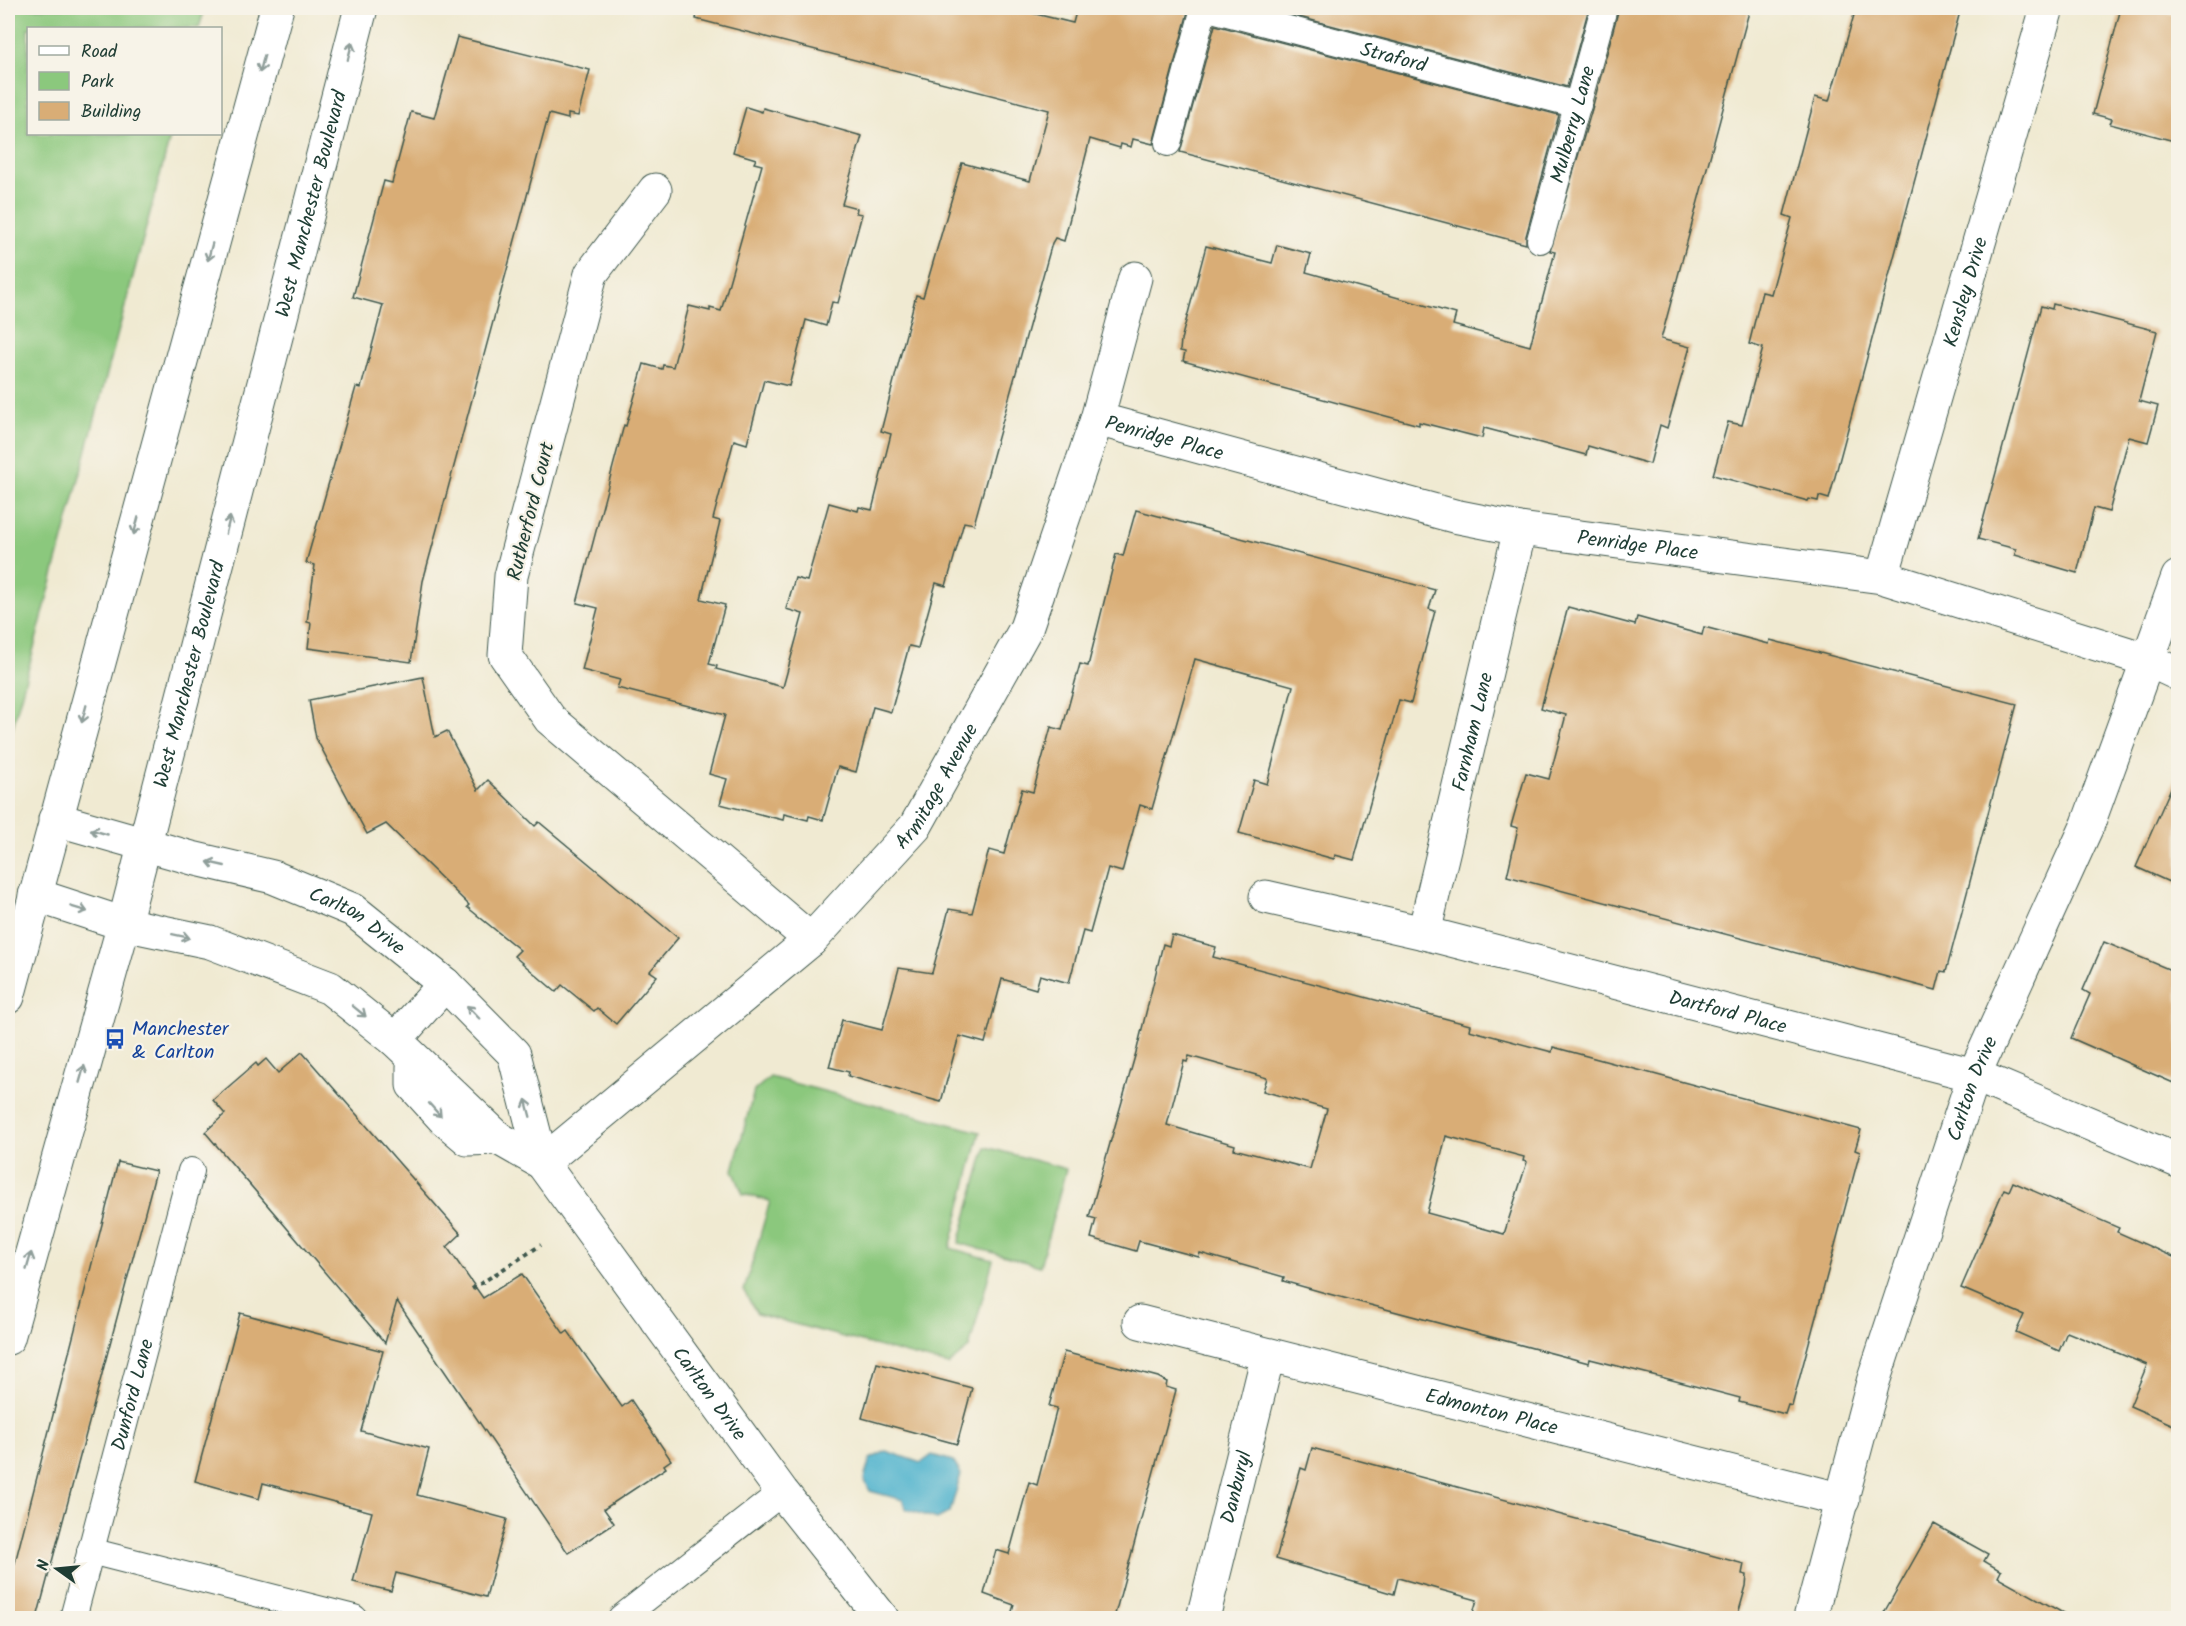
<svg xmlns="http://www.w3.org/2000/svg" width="2186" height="1626" viewBox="0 0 2186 1626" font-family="Kalam,sans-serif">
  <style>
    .green { fill: #8bc87d; stroke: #558258; stroke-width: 1.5 }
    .water { fill: #4eb2cd; stroke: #367880; stroke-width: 1.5 }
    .building { fill: #d9ad76; fill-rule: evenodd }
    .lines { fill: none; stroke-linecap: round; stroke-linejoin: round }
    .service-casing { stroke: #3e574c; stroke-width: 28 }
    .minor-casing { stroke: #3e574c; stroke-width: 35 }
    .primary-casing { stroke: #3e574c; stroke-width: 35 }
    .path { stroke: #3e574c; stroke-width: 4; stroke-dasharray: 4.5 4.5; stroke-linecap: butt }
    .service { stroke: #fff; stroke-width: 26 }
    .minor { stroke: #fff; stroke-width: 33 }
    .primary { stroke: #fff; stroke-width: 33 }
    .oneway { stroke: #8f9e9a }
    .labels { text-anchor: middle; stroke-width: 4.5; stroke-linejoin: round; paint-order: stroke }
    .street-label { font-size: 20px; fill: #1f3d34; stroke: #f7f3e8 }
    .transit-label { font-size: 20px; fill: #164399; stroke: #f7f3e8; text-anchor: start }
  </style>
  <rect width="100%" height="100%" fill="#f7f3e8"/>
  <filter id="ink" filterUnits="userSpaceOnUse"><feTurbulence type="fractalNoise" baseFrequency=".0167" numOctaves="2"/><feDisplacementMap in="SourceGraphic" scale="12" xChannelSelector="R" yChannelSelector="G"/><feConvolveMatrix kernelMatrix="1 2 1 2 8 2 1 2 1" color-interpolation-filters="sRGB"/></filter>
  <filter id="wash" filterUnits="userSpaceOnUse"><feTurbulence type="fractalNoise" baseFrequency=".008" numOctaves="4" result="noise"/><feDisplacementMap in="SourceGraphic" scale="24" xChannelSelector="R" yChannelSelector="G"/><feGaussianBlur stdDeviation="1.35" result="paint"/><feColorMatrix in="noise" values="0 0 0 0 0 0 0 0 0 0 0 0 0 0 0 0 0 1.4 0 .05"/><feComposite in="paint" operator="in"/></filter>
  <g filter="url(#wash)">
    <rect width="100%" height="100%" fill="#f0ead2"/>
    <g class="green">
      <path d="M8 8H205L199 28H28V134H171L8 745Z"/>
      <path d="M770 1077 980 1132 950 1248 993 1260 969 1348 948 1365 757 1314 744 1291 770 1201 743 1194 733 1170 754 1091Z"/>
      <path d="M986 1147 1066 1169 1040 1266 959 1243Z"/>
    </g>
    <path class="water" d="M886 1451 921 1463 932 1455 953 1461 961 1474 950 1512 937 1519 906 1509 903 1500 870 1491 864 1479 870 1459Z"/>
    <g id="blocks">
      <g class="building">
        <path d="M698 8H1011L1073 23 1077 8H1189L1153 144 1133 139 1131 147 1121 144 1120 148 1090 139 1064 241 1055 238 1052 243 974 524 964 522 946 586 936 583 918 648 909 646 891 712 873 707 856 772 838 767 823 820 809 816 808 820 784 814 783 820 720 804 727 779 709 774 725 715 617 688 620 680 582 670 598 608 577 603 624 425 626 426 644 364 662 369 663 365 673 367 689 306 710 311V308L721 311 762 165 754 163 756 159 733 152 746 107 762 112 763 108 862 136 842 204 857 208 856 213 862 214 838 303 832 302 826 326 806 320 789 386 764 380 747 444 734 440 713 519 720 521 701 599 725 605 709 664 717 666 716 669 783 687 803 614 786 609 795 578 807 581 829 503 858 511 859 507 872 510 891 434 881 431 916 295 923 297 962 163 1030 181 1049 110 696 19Z"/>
        <path d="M1265 8H1589L1567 87Z"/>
        <path d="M1619 8H1750L1661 339 1690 347 1667 428 1660 425 1650 464 1588 446 1586 455 1484 428 1482 438 1419 422V425L1183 361 1185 352 1180 351 1181 340 1206 246 1272 263 1277 245 1311 254 1306 272 1456 314 1453 325 1530 346 1555 252 1550 251 1592 109Z"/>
        <path d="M1856 8H1961L1829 499 1819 496 1818 501 1809 499 1808 501 1713 475 1728 422 1742 425 1763 348 1749 344 1762 292 1771 294 1792 218 1784 215 1815 97 1829 101Z"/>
        <path d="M2121 8H2144L2178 16V142L2110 124 2112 119 2093 114Z"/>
        <path d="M1215 25 1559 115 1526 236V244L1180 152Z"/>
        <path d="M457 37 590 70 578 116 568 114V119L549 114 423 581 411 662 308 648 311 623 307 622 315 565 306 563 356 387 361 388 383 305 353 297 384 181 392 183 411 112 434 118Z"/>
        <path d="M2053 304 2157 331 2139 401 2158 406 2148 442 2129 437 2109 512 2094 508 2077 573 2015 555 2016 549 1978 539 2041 306 2052 309Z"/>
        <path d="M1136 510 1435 590 1429 609 1435 611 1411 703 1399 700 1354 860 1335 855 1334 859 1239 833 1254 780 1267 784 1293 686 1195 659 1152 809 1140 805 1122 872 1108 868 1090 933 1083 931 1069 983 1040 975 1036 989 1002 979 985 1043 959 1036 941 1102 848 1076 849 1072 829 1067 842 1020 882 1030 899 968 932 973 949 909 972 913 989 850 1004 854 1022 789 1033 792 1051 727 1062 730 1080 664 1088 666 1116 554 1123 556Z"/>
        <path d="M1568 607 1635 625 1637 617 1702 635 1704 627 1769 644 1770 640 2017 704 1946 972 1941 971 1936 990 1507 876 1518 828 1511 826 1526 773 1549 779 1566 715 1541 708Z"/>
        <path d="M423 677 435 737 447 731 478 790 488 780 535 826 539 822 678 938 650 971 657 976 616 1024 597 1008 594 1011 562 985 556 992 514 956 520 950 467 907 469 905 386 824 367 834 316 738 309 700Z"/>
        <path d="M2178 772V886L2136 867Z"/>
        <path d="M1172 935 1216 947 1213 957 1470 1025 1469 1030 1552 1052 1553 1047 1861 1130 1855 1150 1860 1152 1792 1406 1788 1405 1785 1414 1739 1402 1740 1398 1657 1376 1590 1359 1589 1363 1329 1294 1283 1281 1284 1277 1200 1253 1199 1257 1139 1241 1136 1251 1091 1238 1096 1219 1089 1217 1137 1049 1163 944 1169 946ZM1189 1056 1267 1078 1263 1091 1327 1109 1310 1169 1234 1149 1235 1145 1167 1125 1184 1061 1187 1062ZM1446 1136 1524 1157 1523 1161 1527 1162 1504 1234 1427 1213Z"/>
        <path d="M2104 942 2178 973V1085L2071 1038 2090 994 2083 990Z"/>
        <path d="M302 1052 461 1234 447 1247 483 1298 522 1274 564 1334 568 1331 622 1407 631 1400 671 1460 664 1465 666 1468 604 1509 614 1523 568 1553 397 1301 385 1343 205 1132 225 1114 213 1100 256 1063 258 1066 266 1059 278 1073Z"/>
        <path d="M118 1162 156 1171 37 1618H8V1590Z"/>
        <path d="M2013 1182 2119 1228 2117 1232 2178 1259V1427L2130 1406 2147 1365 2067 1332 2059 1351 2016 1332 2024 1315 1961 1288 2004 1189 2009 1191Z"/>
        <path d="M240 1313 383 1351 361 1431 429 1449 417 1495 507 1519 486 1597 396 1573 391 1591 353 1582 372 1512 263 1483 259 1499 195 1481Z"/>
        <path d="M1064 1352 1158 1377 1167 1382 1166 1387 1176 1390 1114 1618H1010L1014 1605 984 1594 996 1550 1009 1554 1029 1482 1037 1485 1057 1408 1049 1406Z"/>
        <path d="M877 1363 972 1388 957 1444 862 1418Z"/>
        <path d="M1312 1448 1744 1564 1742 1574 1747 1575 1746 1586 1737 1618H1493L1473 1613 1477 1600 1398 1578 1394 1594 1276 1559 1301 1468 1306 1470Z"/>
        <path d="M1934 1524 1988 1554 1984 1561 2001 1571 1998 1577 2072 1618H1881Z"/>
      </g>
    </g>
  </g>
  <g filter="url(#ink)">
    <use href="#blocks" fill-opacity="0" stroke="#3e574c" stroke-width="1.5"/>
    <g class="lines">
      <g class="service-casing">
        <g id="service">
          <path id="s1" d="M1208 8 1578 105"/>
          <path d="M1168 143 1204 8"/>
          <path id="s2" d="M1540 240 1604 8"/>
          <path d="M90 1551 354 1618"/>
          <path id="s3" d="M73 1618 191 1171"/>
          <path d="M621 1618 782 1492"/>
        </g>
      </g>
      <g class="minor-casing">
        <g id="minor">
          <path d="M655 190 591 274 511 576 505 655 550 719 811 940"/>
          <path id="s4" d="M1097 419 1454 516 1520 529 1882 577 2148 660 2178 674"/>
          <path id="s5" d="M1882 577 2047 8"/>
          <path id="s6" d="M55 819 192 858 273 877 353 910 445 984 514 1054 542 1163 782 1492 882 1618"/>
          <path d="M35 895 124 924 210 942 330 988 395 1040 498 1138 542 1163"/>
          <path id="s7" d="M1266 897 1424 933 1974 1075 2178 1161"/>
          <path id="s8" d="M1424 933 1520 529"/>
          <path d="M395 1040 445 984"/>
          <path d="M413 1067V1085L443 1118 468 1139 498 1138"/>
          <path id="s9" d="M542 1163 811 940 915 827 1026 628 1097 419 1135 278"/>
          <path id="s10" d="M1140 1322 1843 1500"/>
          <path id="s11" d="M1203 1618 1268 1355"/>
          <path id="s12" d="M1810 1618 1873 1382 1974 1075 2088 824 2178 577"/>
        </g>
      </g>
      <g class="primary-casing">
        <g id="primary">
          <path d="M8 997 277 8"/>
          <path id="s13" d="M8 1338 124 924 361 8"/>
        </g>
      </g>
      <path class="path" d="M472 1289 541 1245"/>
      <use href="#service" class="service"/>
      <use href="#minor" class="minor"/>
      <use href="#primary" class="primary"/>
    </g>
    <defs><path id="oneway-shaft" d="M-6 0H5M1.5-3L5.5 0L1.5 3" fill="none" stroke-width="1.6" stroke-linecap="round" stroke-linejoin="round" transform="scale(1.5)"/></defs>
    <g class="oneway">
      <use href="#oneway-shaft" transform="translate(350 51) rotate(-76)"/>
      <use href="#oneway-shaft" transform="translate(262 64) rotate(105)"/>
      <use href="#oneway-shaft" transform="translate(210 252) rotate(105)"/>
      <use href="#oneway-shaft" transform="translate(228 525) rotate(-76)"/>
      <use href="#oneway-shaft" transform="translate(136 526) rotate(105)"/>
      <use href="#oneway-shaft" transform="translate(84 714) rotate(105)"/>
      <use href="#oneway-shaft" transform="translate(99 832) rotate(-164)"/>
      <use href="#oneway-shaft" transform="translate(216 864) rotate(-167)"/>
      <use href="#oneway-shaft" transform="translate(79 909) rotate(17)"/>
      <use href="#oneway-shaft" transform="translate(181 936) rotate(12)"/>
      <use href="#oneway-shaft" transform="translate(359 1011) rotate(39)"/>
      <use href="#oneway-shaft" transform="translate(473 1012) rotate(-134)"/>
      <use href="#oneway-shaft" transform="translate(82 1074) rotate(-74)"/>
      <use href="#oneway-shaft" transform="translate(528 1108) rotate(-105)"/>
      <use href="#oneway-shaft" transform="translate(435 1110) rotate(48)"/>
      <use href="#oneway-shaft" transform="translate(29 1261) rotate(-74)"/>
    </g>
  </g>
  <defs>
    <g id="bus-bare" transform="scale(1.62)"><path d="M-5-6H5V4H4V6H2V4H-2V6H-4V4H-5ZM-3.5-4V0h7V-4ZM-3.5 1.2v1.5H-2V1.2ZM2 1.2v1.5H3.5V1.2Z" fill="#1a4fb4" stroke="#f7f3e8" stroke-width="2.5" paint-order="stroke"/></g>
  </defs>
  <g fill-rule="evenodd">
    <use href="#bus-bare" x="115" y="1039"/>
  </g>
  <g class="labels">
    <g class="street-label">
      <text dy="7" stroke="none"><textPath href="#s1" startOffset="192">Straford</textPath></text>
      <text dy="7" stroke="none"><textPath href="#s2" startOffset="120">Mulberry Lane</textPath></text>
      <text dy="7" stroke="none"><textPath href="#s13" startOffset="1174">West Manchester Boulevard</textPath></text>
      <text dy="7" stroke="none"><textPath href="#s5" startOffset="297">Kensley Drive</textPath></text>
      <text dy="7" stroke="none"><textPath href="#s4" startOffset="70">Penridge Place</textPath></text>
      <text transform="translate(530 511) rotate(-76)" y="7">Rutherford Court</text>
      <text dy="7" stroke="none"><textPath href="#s4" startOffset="556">Penridge Place</textPath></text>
      <text dy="7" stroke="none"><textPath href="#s13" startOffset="688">West Manchester Boulevard</textPath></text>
      <text dy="7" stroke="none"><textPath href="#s8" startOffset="207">Farnham Lane</textPath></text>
      <text dy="7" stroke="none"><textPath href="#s9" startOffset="549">Armitage Avenue</textPath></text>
      <text dy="7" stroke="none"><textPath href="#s6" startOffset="321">Carlton Drive</textPath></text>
      <text dy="7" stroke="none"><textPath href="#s7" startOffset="476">Dartford Place</textPath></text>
      <text dy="7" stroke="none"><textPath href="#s12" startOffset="554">Carlton Drive</textPath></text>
      <text dy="7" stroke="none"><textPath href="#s6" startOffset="926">Carlton Drive</textPath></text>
      <text dy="7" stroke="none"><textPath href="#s3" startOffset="231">Dunford Lane</textPath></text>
      <text dy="7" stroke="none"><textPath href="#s10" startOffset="363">Edmonton Place</textPath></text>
      <text dy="7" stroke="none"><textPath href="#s11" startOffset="135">Danburyl</textPath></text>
    </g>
    <g class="transit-label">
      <text x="132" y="1035">Manchester<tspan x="132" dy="23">&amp; Carlton</tspan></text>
    </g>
  </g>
  <rect width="2186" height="1626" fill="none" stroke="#f7f3e8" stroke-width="30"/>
  <rect x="27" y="27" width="195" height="108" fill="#f7f3e8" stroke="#a1aaa0" stroke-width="1.5"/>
  <rect x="39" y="46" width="30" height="9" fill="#ffffff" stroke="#a1aaa0" stroke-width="1.5"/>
  <text x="81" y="57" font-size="18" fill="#1f3d34">Road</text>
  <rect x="39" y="72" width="30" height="18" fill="#8bc87d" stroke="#a1aaa0" stroke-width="1.5"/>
  <text x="81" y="87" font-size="18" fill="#1f3d34">Park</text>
  <rect x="39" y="102" width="30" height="18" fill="#d9ad76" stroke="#a1aaa0" stroke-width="1.5"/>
  <text x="81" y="117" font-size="18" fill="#1f3d34">Building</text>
  <g transform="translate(57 1569) rotate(285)" stroke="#f7f3e8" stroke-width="4.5" paint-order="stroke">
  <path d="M0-4.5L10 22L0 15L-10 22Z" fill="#1f3d34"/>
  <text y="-9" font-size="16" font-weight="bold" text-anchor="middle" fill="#1f3d34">N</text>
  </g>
</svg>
